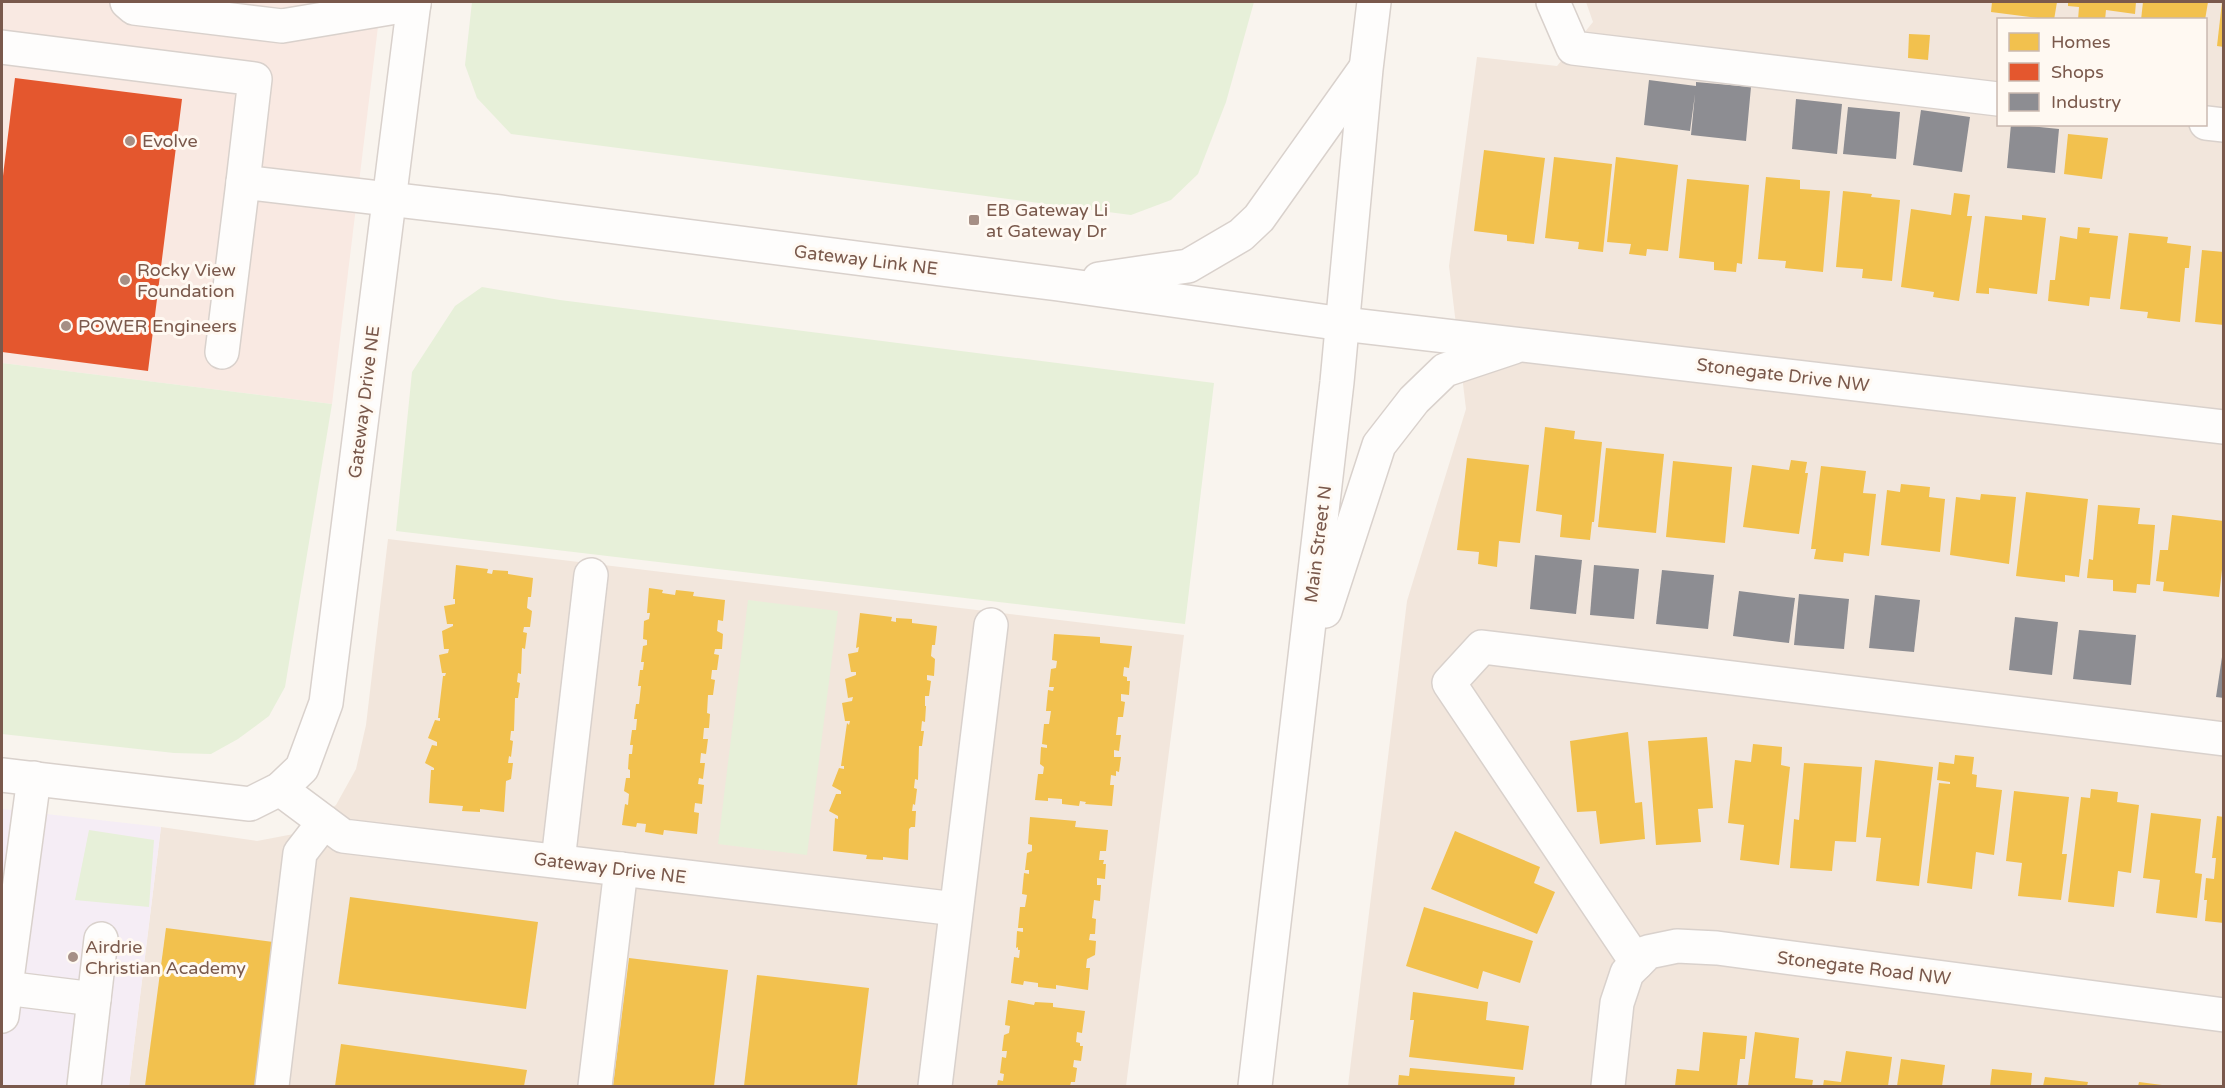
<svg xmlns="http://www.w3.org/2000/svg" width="2225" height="1088" viewBox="0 0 2225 1088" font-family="'Varela Round',sans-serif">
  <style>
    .residential { fill: #f2e6dc; fill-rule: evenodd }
    .commercial { fill: #f9e9e2 }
    .education { fill: #f5edf5 }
    .green { fill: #e7f0d9 }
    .homes { fill: #f2c14e }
    .shops { fill: #e4572e }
    .industry { fill: #8d8d92 }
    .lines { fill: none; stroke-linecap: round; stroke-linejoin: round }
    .minor-casing { stroke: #d9d1cc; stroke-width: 36 }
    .minor { stroke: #fefdfc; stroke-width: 33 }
    .poi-dot { fill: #a68f85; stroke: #fff9f2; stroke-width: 2 }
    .labels { text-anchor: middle; stroke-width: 6; stroke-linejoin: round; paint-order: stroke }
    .poi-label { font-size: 18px; fill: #7a594c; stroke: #fff9f2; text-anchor: start }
    .street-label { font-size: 18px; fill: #7a594c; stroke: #fff9f2 }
  </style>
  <rect width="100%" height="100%" fill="#f9f4ee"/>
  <g class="residential">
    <path d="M1586 2H2223V1086H1348L1407 601 1466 409 1449 266 1477 57 1557 66 1593 22ZM1998 20H2206V124H1998Z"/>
    <path d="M388 539 1184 635 1126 1086H129L161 827 257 841 299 833 336 805 356 769 366 725Z"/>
  </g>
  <path class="commercial" d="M2 2H381L332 404 2 363Z"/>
  <path class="education" d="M2 809 161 827 129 1086H2Z"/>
  <g class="green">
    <path d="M472 2H1254L1226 102 1198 174 1171 200 1131 215 511 134 477 98 465 65Z"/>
    <path d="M482 287 560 300 1214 383 1185 624 396 531 412 372 455 306Z"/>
    <path d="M2 363 332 404 285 687 269 716 238 739 211 754 174 753 2 734Z"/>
    <path d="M748 600 838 611 807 855 718 844Z"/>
    <path d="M89 830 154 840 149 907 75 900Z"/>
  </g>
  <g class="homes">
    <path d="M1992 2H2057L2054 20 1991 12Z"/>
    <path d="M2068 2H2136L2135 14 2106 10 2105 20H2078L2079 7 2068 6Z"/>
    <path d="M2143 2H2208L2205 20H2141Z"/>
    <path d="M2222 2H2224V47L2217 46Z"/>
    <path d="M1909 34 1930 35 1928 60 1908 58Z"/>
    <path d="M2068 134 2108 138 2102 179 2064 174Z"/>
    <path d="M1484 150 1545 158 1534 244 1507 241V235L1474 231Z"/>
    <path d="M1554 157 1612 164 1603 252 1578 249 1579 242 1545 238Z"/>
    <path d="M1616 157 1678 165 1668 251 1647 249 1646 256 1629 254 1631 244 1607 242Z"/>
    <path d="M1766 177 1800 180V189L1830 191 1823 272 1785 268 1786 261 1758 259Z"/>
    <path d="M1687 179 1749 185 1742 264 1737 263 1736 272 1714 270V262L1679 258Z"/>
    <path d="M1843 191 1872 194 1871 197 1900 200 1892 281 1862 278 1863 269 1836 267Z"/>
    <path d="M1954 193 1970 195 1967 216H1972L1959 301 1933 297 1934 292 1901 287 1911 209 1951 215Z"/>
    <path d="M2022 215 2046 218 2037 294 1989 288V294L1976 293 1985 216 2022 220Z"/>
    <path d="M2078 227 2090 228 2089 233 2118 236 2110 299 2090 297 2089 306 2048 301 2050 280H2055L2060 236 2077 239Z"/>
    <path d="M2129 233 2168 237 2167 243 2191 246 2189 268H2185L2180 322 2147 318 2148 312 2120 309Z"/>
    <path d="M2202 250 2224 252V325L2195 322Z"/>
    <path d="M1545 427 1575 431 1574 439 1602 442 1594 522H1592L1590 540 1560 537 1562 515 1536 511Z"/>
    <path d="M1606 448 1664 454 1656 533 1598 527Z"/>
    <path d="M1467 458 1529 465 1520 543 1499 541 1497 567 1478 564 1479 552 1457 550Z"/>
    <path d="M1791 460 1807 462 1805 473H1808L1799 534 1743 527 1752 465 1789 470Z"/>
    <path d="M1673 461 1732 467 1725 543 1666 537Z"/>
    <path d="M1821 466 1866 471 1863 493 1876 494 1869 556 1844 553 1843 562 1814 559 1816 549H1811Z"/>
    <path d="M1901 484 1930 487 1929 497 1945 499 1940 552 1881 545 1887 490 1900 492Z"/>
    <path d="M2026 492 2088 499 2079 577 2065 575V582L2016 576Z"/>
    <path d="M1981 494 2016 497 2009 564 1950 555 1956 497 1980 500Z"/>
    <path d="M2098 505 2140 508 2138 524 2155 525 2150 585 2137 584 2136 593 2113 591V580L2087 578 2089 559 2093 560Z"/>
    <path d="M2172 515 2224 521V551L2219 597 2163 591 2164 582 2156 581 2160 550H2168Z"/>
    <path d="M456 565 488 569 487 573 492 574 493 570 508 571V574L533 578 531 597H528L527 608 532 611 530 627H524L523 632 527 633 525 649 522 648 521 674 518 673 517 682 520 683 518 698H515L514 731H511L510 740 513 741 511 757 509 756 508 763H513L511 779 506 781 504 812 480 809V812L462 811 463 806 429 803 431 770H434V768L425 763 432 745 437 746V742L428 738 435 720 440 721V718H438L443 676H445L446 673H442L439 655 448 653 449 649H444L442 631 453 626V624H447L444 606 455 604V599H453Z"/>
    <path d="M649 588 663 590 662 593 675 595 676 590 694 592 693 596 725 600 723 621 718 620 717 631 723 634 722 649H715L714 654 719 655 717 670H712L711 679 715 680 713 695H708L707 713 710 714 709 728H704L703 739H708L706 754 701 753 700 763H705L703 779 699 778 698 784 704 785 702 804 695 803 694 812 699 813 697 834 664 830 663 835 645 832 646 824 637 823 636 827 622 825 625 804 628 805 629 794 624 791 626 778H630V770L628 769 629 754H632L633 745H630L632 730H636L637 719H634L636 704H639L641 686H638L640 670H643L644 662H641L643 646 647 645V640L643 639 644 621 649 619 650 613H647Z"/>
    <path d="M860 613 892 617 891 621 896 622V618L912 619V623L937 626 935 645H932L931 656 935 659 934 676 927 675V680L931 681 929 696H925V706H926L925 722 922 721 921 731H924L922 746H919L918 780 915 779 914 788 917 789 915 805 913 804 912 811H916L915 827H911L909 829 908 860 883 857V860L866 859 867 855 833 851 835 818 838 819V816L829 811 836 794H841V791L832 786 839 768 844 769V766H841L847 723 849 725 850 721H845L842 703 852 701 853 697 848 698 845 679 856 675V672H851L848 654 858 652 859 647 856 648Z"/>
    <path d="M1054 634 1100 637V643L1132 646 1129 668 1124 667 1123 676 1127 677V681H1130L1129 695 1121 694V701L1125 702 1123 717H1118L1116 735H1121L1119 751 1114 750V757H1121L1119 772 1116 771V776L1111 775 1110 785H1114L1112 806 1085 804 1086 802 1080 801 1079 806 1062 804V799L1048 798V801L1035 800 1038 774H1043L1044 767 1040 764 1041 747 1047 748V745L1042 744 1044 724H1049L1051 711H1046L1048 690 1053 691 1054 687H1049L1051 669 1056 668 1057 661 1052 660Z"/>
    <path d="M1628 732 1635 803 1642 802 1645 839 1600 844 1596 811 1577 812 1570 741Z"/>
    <path d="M1707 737 1713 808 1698 809 1701 842 1656 845 1648 741Z"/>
    <path d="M1753 744 1782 747 1781 765 1790 767 1779 865 1740 860 1744 825 1728 823 1735 760 1751 762Z"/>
    <path d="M1955 755 1974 757 1972 774 1977 775 1976 787 2002 790 1994 855 1976 852 1972 889 1927 883 1939 783 1950 784V782L1937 780 1939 762 1954 764Z"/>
    <path d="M1875 760 1933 767 1919 886 1876 881 1881 838 1866 837Z"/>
    <path d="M1804 763 1862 767 1856 842 1835 841 1832 871 1790 868 1794 819 1799 820Z"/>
    <path d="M2091 789 2118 792 2117 802 2139 805 2131 873 2118 871 2114 907 2068 902 2081 797 2090 798Z"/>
    <path d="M2014 791 2069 797 2062 854H2067L2061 900 2018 896 2022 863 2006 861Z"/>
    <path d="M2151 813 2201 819 2195 873 2202 874 2197 918 2156 913 2160 880 2143 878Z"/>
    <path d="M2217 816 2224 817V923L2205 921 2207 900H2204L2206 878 2214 879 2216 858H2212Z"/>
    <path d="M1030 817 1076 821 1075 827 1108 830 1106 851H1100L1099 860H1104L1103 864H1106L1105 879 1097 878V885H1101L1100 901 1094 900 1092 918 1096 919 1095 934H1090L1089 940 1096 941 1095 955 1087 959 1086 968H1090L1088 990 1056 985V989L1038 987V983L1024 981 1023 985 1011 983 1014 957 1019 958 1020 950H1018V947L1016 948 1017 931 1023 932V928H1018L1020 907H1025L1027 895 1022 894 1024 873 1029 874V870H1025L1027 853 1032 851V845L1028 844Z"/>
    <path d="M1455 831 1540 867 1534 883 1555 892 1537 934 1431 889Z"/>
    <path d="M350 897 538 922 526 1009 338 984Z"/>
    <path d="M1424 907 1533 941 1520 983 1483 971 1478 989 1406 966Z"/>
    <path d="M166 928 281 943 262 1086H145Z"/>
    <path d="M629 958 728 970 714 1086H613Z"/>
    <path d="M757 975 869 988 857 1086H744Z"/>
    <path d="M1413 992 1488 1002 1486 1020 1529 1026 1523 1070 1409 1057 1414 1020H1410Z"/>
    <path d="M1008 1000 1034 1005 1035 1002 1053 1003V1007L1085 1011 1082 1033 1077 1032 1076 1042 1080 1043V1046H1083L1081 1061 1074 1060 1073 1067 1077 1068 1075 1082H1071L1070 1086H997L998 1080 1003 1081 1004 1074 1000 1073 1002 1057 1006 1058 1007 1051H1002L1004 1035 1009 1033 1010 1026 1005 1025Z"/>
    <path d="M1703 1032 1747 1036 1745 1059H1740L1737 1086H1675L1677 1069 1699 1071Z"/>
    <path d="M1755 1032 1799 1038 1795 1078 1813 1080 1812 1086H1748Z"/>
    <path d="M341 1044 527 1070 524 1086H335Z"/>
    <path d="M1846 1051 1892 1057 1888 1086H1823L1824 1080 1841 1082Z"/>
    <path d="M1901 1059 1945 1065 1942 1086H1897Z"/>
    <path d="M1410 1068 1515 1077 1514 1086H1398L1399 1075 1409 1076Z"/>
    <path d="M1992 1069 2032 1073 2031 1086H1990Z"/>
    <path d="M2045 1077 2088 1082 2087 1086H2043Z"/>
    <path d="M2139 1082 2162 1085V1086H2138Z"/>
  </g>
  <path class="shops" d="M15 78 182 99 148 371 2 352V184Z"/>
  <g class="industry">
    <path d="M1649 80 1696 86V82L1751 87 1746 141 1691 135 1695 94 1690 131 1644 125Z"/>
    <path d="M1796 99 1842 104 1837 154 1792 149Z"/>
    <path d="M1848 107 1900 112 1896 159 1843 154Z"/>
    <path d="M1921 110 1970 117 1962 172 1913 165Z"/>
    <path d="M2011 124 2059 129 2055 173 2007 168Z"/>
    <path d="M1535 555 1582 560 1576 614 1530 609Z"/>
    <path d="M1594 565 1639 569 1634 619 1590 615Z"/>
    <path d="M1662 570 1714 575 1708 629 1656 624Z"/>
    <path d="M1739 591 1795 598 1789 643 1733 636Z"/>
    <path d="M1799 594 1849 599 1844 649 1794 645Z"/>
    <path d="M1875 595 1920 600 1914 652 1869 648Z"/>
    <path d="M2015 617 2058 622 2052 675 2009 670Z"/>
    <path d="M2079 630 2136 635 2131 685 2073 679Z"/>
    <path d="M2222 657H2224V698L2216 697Z"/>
  </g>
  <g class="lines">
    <g class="minor-casing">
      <g id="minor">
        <path d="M127 2 134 8 282 26 414 4"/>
        <path d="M1553 2 1573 48 1998 99"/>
        <path d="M2 47 255 79 243 182"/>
        <path d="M2206 123 2224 125"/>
        <path d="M1099 279 1188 266 1241 235 1259 218 1365 69"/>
        <path d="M222 352 243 182 500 212 1058 284 1343 324 2224 427"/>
        <path d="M1325 611 1379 445 1414 400 1445 370 1514 347"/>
        <path d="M2 775 250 804 280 789 302 768 326 703 414 2"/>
        <path d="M280 789 343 836 956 909"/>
        <path d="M558 861 591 575"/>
        <path d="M1637 963 1449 683 1482 647 2224 739"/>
        <path d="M5 988 94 999"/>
        <path d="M2 1016 34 778"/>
        <path d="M84 1086 101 939"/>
        <path d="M272 1086 300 853 324 822"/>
        <path d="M595 1086 621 869"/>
        <path d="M935 1086 991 625"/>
        <path d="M1255 1086 1337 382 1366 69 1374 2"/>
        <path d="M1608 1086 1617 1003 1627 973 1648 952 1677 946 1717 948 2224 1015"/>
      </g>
    </g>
    <use href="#minor" class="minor"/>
  </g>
  <g class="poi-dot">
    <circle cx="130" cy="141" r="6"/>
    <rect x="968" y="214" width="12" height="12" rx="3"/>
    <circle cx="125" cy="280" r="6"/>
    <circle cx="66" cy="326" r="6"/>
    <circle cx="73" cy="957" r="6"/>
  </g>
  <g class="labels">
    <g class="poi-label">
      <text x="142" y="147">Evolve</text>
      <text x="986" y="216">EB Gateway Li<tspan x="986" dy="21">at Gateway Dr</tspan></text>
      <text x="137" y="276">Rocky View<tspan x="137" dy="21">Foundation</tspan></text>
      <text x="78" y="332">POWER Engineers</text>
      <text x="85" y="953">Airdrie<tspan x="85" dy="21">Christian Academy</tspan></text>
    </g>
    <g class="street-label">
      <text transform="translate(866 260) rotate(7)" y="6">Gateway Link NE</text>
      <text transform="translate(1783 375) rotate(7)" y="6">Stonegate Drive NW</text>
      <text transform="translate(364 402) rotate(-83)" y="6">Gateway Drive NE</text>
      <text transform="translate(1318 544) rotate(-83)" y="6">Main Street N</text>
      <text transform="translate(610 868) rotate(7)" y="6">Gateway Drive NE</text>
      <text transform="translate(1864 968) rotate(7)" y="6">Stonegate Road NW</text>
    </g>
  </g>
  <rect width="2225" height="1088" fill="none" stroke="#7a594c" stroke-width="6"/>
  <rect x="1997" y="18" width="210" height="108" fill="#fff9f2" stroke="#cab9b0" stroke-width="1.5"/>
  <rect x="2009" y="33" width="30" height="18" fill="#f2c14e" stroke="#cab9b0" stroke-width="1.5"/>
  <text x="2051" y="48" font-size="18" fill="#7a594c">Homes</text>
  <rect x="2009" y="63" width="30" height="18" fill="#e4572e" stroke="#cab9b0" stroke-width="1.5"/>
  <text x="2051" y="78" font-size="18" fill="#7a594c">Shops</text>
  <rect x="2009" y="93" width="30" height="18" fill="#8d8d92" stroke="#cab9b0" stroke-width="1.5"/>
  <text x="2051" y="108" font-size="18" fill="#7a594c">Industry</text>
</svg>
